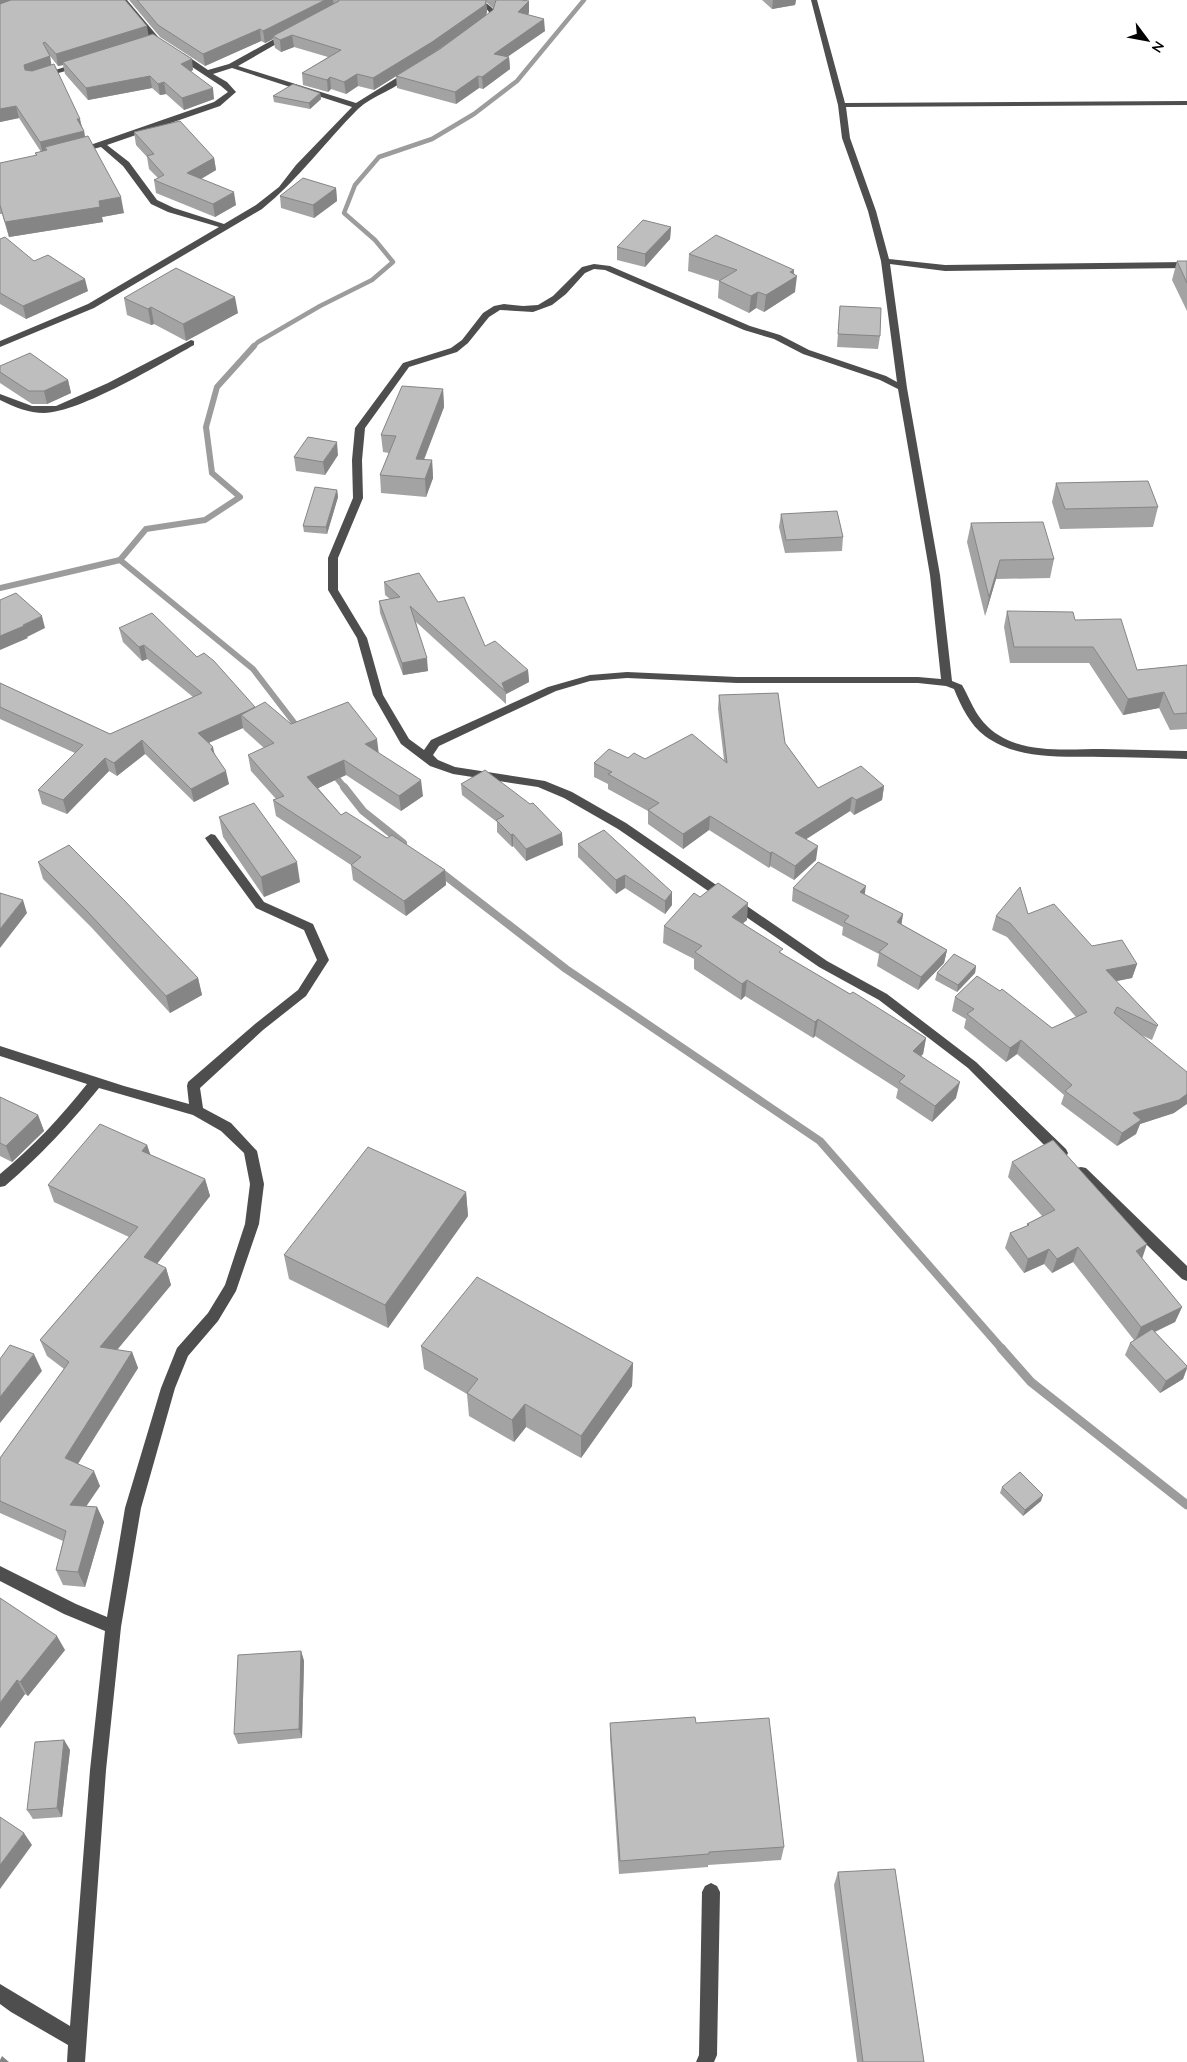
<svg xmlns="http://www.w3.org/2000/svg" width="1187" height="2062" viewBox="0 0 1187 2062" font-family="Quicksand,sans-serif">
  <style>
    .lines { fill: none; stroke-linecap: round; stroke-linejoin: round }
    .stream-far3 { stroke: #9c9c9c; stroke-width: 4.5 }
    .stream-far2 { stroke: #9c9c9c; stroke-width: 6 }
    .stream-far1 { stroke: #9c9c9c; stroke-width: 8 }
    .stream { stroke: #9c9c9c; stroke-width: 9 }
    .minor { fill: #4e4e4e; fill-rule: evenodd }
    .wall { fill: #a3a3a3; fill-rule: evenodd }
    .shaded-wall { fill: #858585 }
    .building { fill: #bebebe; stroke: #858585 }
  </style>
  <rect width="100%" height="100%" fill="#fff"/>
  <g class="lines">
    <path class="stream-far3" d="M253 347 258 342 320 306 372 280 393 262 375 240 344 213 355 185 379 157 432 139 474 114 517 81 584 0"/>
    <g class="stream-far2">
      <path d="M120 560 253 669 299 729"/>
      <path d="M0 588 120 560 146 529 205 520 240 497 212 473 206 427 217 387 254 346"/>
      <path d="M332 772 345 788"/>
    </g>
    <g class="stream-far1">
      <path d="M344 787 363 811 403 843"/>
      <path d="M438 870 566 969 820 1141 1002 1349"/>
    </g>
    <path class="stream" d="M1001 1348 1031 1382 1187 1505"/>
    <g class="minor">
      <path d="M120 0H127L159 38 166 43V47H160L153 42Z"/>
      <path d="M468 0C480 0 489 2 495 12 493 19 490 26 482 24L480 23 487 18 489 12 485 7Z"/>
      <path d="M811 0H817L845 103 1187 101V105L846 107 850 138 876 211 889 259 945 265 1187 262V268L945 271 890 264 907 388 940 575 952 681 962 685C970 699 975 715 988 727 1018 755 1064 749 1102 749 1130 750 1159 750 1187 751V759C1159 758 1131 757 1103 757 1064 756 1019 761 985 736 970 725 961 706 954 689L946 686 918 683H737L627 678 590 681 556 691 439 746 433 755 438 760 455 767 545 781 572 792 626 823 827 961 887 994 976 1062 1066 1149 1068 1153 1066 1157 1061 1158 1056 1157 968 1068 879 1000 819 967 618 829 564 798 538 787 453 774 430 766 401 744 373 695 357 638 328 590V558L353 498 352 460 355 428 403 363 451 348 462 340 483 313 494 306 504 304 523 306 538 305 553 296 582 267 594 264 610 266 750 326 780 335 809 350 886 376 897 382 881 261 868 211 842 138 838 105ZM594 269 605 270 744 330 774 339 803 354 880 380 898 389 930 575 941 679 918 677H737L627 672 590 675 548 687 431 740 424 750 409 739 383 695 367 638 338 590V558L363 498 362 460 365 428 409 367 457 352 468 343 489 317 500 310 533 312 552 305 566 294 585 273Z"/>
      <path d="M285 33 292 35 238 66 356 103 406 72 413 74C397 89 373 95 358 109 325 142 298 180 262 209L94 308 0 347V341L88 304 219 227 168 212 151 204 123 166 101 147 77 153 73 151 214 102 228 92 221 86 177 57V53H183L208 70 229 64ZM232 68 352 107 296 165 279 187 256 205 224 224 174 208 157 200 129 162 107 145 220 106 236 92 227 82 213 74Z"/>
      <path d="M80 62 84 64 83 66 41 78 37 76Z"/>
      <path d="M191 340 194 341V345C160 364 81 412 44 413 29 413 14 407 0 400V394L32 406H56L108 383Z"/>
      <path d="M211 834 215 835 264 902 313 924 329 960 306 996 263 1030 200 1088 203 1108 231 1123 257 1151 264 1184 259 1224 236 1291 218 1321 188 1356 175 1388 141 1508 121 1627 106 1770 85 2062H67L68 2045 11 2012 0 2004V1984L70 2026 90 1770 105 1631 64 1614 0 1581V1566L76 1604 107 1617 125 1508 161 1388 177 1348 208 1313 225 1285 245 1224 250 1184 244 1153 221 1131 193 1115 99 1088C68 1126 42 1154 5 1186L0 1187V1174C33 1147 60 1118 87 1084L0 1056V1046L124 1086 189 1104 187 1086 188 1082 255 1024 298 990 317 960 304 930 256 908 207 841 205 838Z"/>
      <path d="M1081 1167 1086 1168 1187 1266V1281L1182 1279 1076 1176 1074 1172 1076 1168Z"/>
      <path d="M711 1883 717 1886 720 1892 717 2055 714 2062H696L699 2055 702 1892 705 1886Z"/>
    </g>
  </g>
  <g class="wall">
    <path d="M0 0 148 35 193 70 191 71 214 99 184 110 166 94 160 95 152 88 88 100 65 74 63 65 58 66 50 56 51 65 84 131 85 137 124 213 102 217 103 222 9 237 2 214H0V163L36 156 35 153 41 152 19 118 0 122Z"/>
    <path d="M129 0H521L529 1V13L528 14 545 31 507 57H509L510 69 483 89 479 88 456 104 397 88 396 76 374 90 358 86 346 94 331 89 328 92 303 85 302 73 328 57 294 47 281 52 275 48 273 39 265 43 261 41 205 66 160 37ZM486 2 493 8V10L486 15 487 12Z"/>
    <path d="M762 0H796L795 5 772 9Z"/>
    <path d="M320 93 321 99 310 109 274 102 273 96Z"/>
    <path d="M134 132 214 158 216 170 201 179 236 205 215 217 156 193 154 180 158 178 149 169 147 157 136 145Z"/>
    <path d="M336 188 337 201 314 218 281 208 280 196Z"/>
    <path d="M671 227 670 239 645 267 617 260V247Z"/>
    <path d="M0 239 34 261 88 291 26 319 0 304Z"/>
    <path d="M689 254 794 270 795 292 764 312 756 308 749 313 718 298 719 281 688 271Z"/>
    <path d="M1177 261H1187V311L1172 280Z"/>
    <path d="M124 298 238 313 186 341 154 324 151 325 127 315Z"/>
    <path d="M840 306 880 336 878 349 837 347Z"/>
    <path d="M0 366 68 380 71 393 47 404H32L0 383Z"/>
    <path d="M443 389 444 407 424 460H432L433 478 426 497 381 493 380 475 389 453 383 452 381 435Z"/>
    <path d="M338 455 325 475 296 471 294 457Z"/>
    <path d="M1056 483 1158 507 1153 527 1060 529 1052 502Z"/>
    <path d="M337 490 338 497 327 534 304 532 303 526Z"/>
    <path d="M781 514 843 537 842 551 785 553 779 527Z"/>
    <path d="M971 523 1054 559 1050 578 996 579 985 616 967 542Z"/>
    <path d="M384 582 438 602 485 646 528 670 529 682 506 694V704L416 622 428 671 403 675 380 613 379 601 390 599 385 595Z"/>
    <path d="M1007 611 1075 620 1137 670 1187 665V729L1170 730 1159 708 1123 715 1089 663H1010L1004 627Z"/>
    <path d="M119 628 197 657 255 707 291 724 378 753 423 796 401 811 346 775 318 788 341 815 387 838 445 870 446 885 406 916 353 880 351 865 276 816 273 800 276 799 251 771 248 755 264 748 244 730 243 728 209 743 229 784 194 802 145 754 117 776 109 771 67 814 42 804 38 790 75 753 0 719V683L110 734 193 697 147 659 142 661 123 642Z"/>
    <path d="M719 695 785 743 818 788 884 786 882 800 854 815 850 811 806 839 816 860 794 880 770 866 769 868 709 830 683 849 648 824V811L608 789V784L594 777V763L628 758 645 759 724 760 718 709Z"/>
    <path d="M461 784 563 845 526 861 513 846 512 847 497 832V822L462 795Z"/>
    <path d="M219 817 300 882 264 897 223 837Z"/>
    <path d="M604 830 672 905 665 914 625 888 616 894 578 857V844Z"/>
    <path d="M38 862 198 978 202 995 170 1013 92 928 43 879Z"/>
    <path d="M793 888 865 895 903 914 901 924 947 950 944 963 918 990 877 966 879 954 842 935 843 927 792 901Z"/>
    <path d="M700 897 747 920 743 923 782 954 850 994 926 1038 923 1054 921 1056 956 1098 932 1122 896 1098 898 1089 815 1036 813 1038 745 996 741 1000 694 969V959L663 943 664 926Z"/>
    <path d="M1028 914 1092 946 1137 964 1132 978 1116 981 1158 1025 1152 1040 1139 1034 1174 1113 1140 1124 1136 1134 1117 1146 1061 1104 1064 1095 1017 1054 1006 1062 964 1028 966 1019 952 1011 955 997 1000 991 1052 1028 1076 1017 1007 937 992 930 996 916Z"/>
    <path d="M976 966 975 973 957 992 935 980 937 973Z"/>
    <path d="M0 1097 38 1115 44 1131 12 1162 0 1156Z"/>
    <path d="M147 1145 150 1155 205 1179 210 1196 157 1264 166 1268 171 1285 117 1350 132 1352 138 1368 78 1464 100 1486 86 1506 97 1507 104 1522 85 1587 63 1585 56 1570 63 1541 0 1513V1458L64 1369 47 1356 40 1340 129 1237 54 1202 48 1185Z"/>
    <path d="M1012 1162 1142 1258 1182 1307 1175 1322 1155 1332 1187 1366V1369L1183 1379 1160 1393 1125 1355 1130 1343 1134 1340 1073 1262 1052 1273 1044 1264 1024 1273 1005 1248 1010 1233 1027 1226V1224L1042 1216 1008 1177Z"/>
    <path d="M466 1192 468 1216 388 1328 289 1279 284 1255Z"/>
    <path d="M421 1346 633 1363 632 1386 581 1458 526 1427 514 1442 469 1416 467 1394 424 1369Z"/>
    <path d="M1002 1487 1041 1501 1023 1516 1000 1493Z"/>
    <path d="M0 1598 65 1650 28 1696 25 1694 0 1728Z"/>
    <path d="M301 1651 304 1661 302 1738 238 1744 234 1734Z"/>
    <path d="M610 1723H696L784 1847 781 1860 708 1865V1867L619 1874 610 1738Z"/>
    <path d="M64 1740 70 1750 62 1817 33 1819 27 1810Z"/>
    <path d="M838 1872 924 2062H857L834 1885Z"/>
  </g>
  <g class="shaded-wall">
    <path d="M0 0H24L0 9Z"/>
    <path d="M325 0H333L334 7 273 36V39L265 43 263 31Z"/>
    <path d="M773 0H796L795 5 772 9Z"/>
    <path d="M486 1 487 12 485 17 433 53 374 90 373 78Z"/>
    <path d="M529 1V13L519 23 518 12Z"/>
    <path d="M544 19 545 31 494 66V54Z"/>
    <path d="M147 26 149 38 63 62V65L58 66 56 54Z"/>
    <path d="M260 29 261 41 205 66 203 54Z"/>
    <path d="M292 35 294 47 281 52 280 40Z"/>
    <path d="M50 56 52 68 27 77 24 65Z"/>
    <path d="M509 57 510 69 483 89 482 77Z"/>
    <path d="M192 59 193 70 183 75 181 64Z"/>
    <path d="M357 74 358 86 346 94 344 82Z"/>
    <path d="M150 76 152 88 88 100 86 88Z"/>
    <path d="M478 76 479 88 456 104 455 92Z"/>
    <path d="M330 77 331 89 328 92 327 80Z"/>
    <path d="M164 82 166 94 160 95 158 84Z"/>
    <path d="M213 88 214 99 184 110 182 98Z"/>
    <path d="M320 93 321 99 310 109 309 103Z"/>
    <path d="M16 106 19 118 0 122V109Z"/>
    <path d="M77 119H80L83 131Z"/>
    <path d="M84 131 86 143 47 150 45 147 46 154 43 155 40 142Z"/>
    <path d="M214 158 216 170 189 186 187 173Z"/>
    <path d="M336 188 337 201 314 218 313 205Z"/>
    <path d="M234 192 236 205 215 217 213 204Z"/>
    <path d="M121 197 124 213 102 217 103 222 9 237 5 222 99 201Z"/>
    <path d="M671 227 670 239 645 267V254Z"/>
    <path d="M794 270 793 278 797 276 795 292 764 312 766 295 790 272Z"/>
    <path d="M85 279 88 291 26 319 23 306Z"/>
    <path d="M758 292 756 308 749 313 751 296Z"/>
    <path d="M235 297 238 313 186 341 183 324Z"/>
    <path d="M151 307 154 324 151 325 148 309Z"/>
    <path d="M68 380 71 393 47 404 44 391Z"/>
    <path d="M443 389 444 407 417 477 416 459Z"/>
    <path d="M337 442 338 455 325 475 323 462Z"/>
    <path d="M432 460 433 478 426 497 425 479Z"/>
    <path d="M337 490 338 497 327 534 326 527Z"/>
    <path d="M1000 560 996 579 985 616 989 597Z"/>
    <path d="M42 616 45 628 27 637 28 638 0 650V636Z"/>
    <path d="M144 645 147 659 142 661 139 647Z"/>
    <path d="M427 658 428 671 403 675 402 663Z"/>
    <path d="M528 670 529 682 506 694 505 691 502 683Z"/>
    <path d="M1164 692 1159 708 1123 715 1128 699Z"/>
    <path d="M256 707 241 715 243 728 201 746 198 733Z"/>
    <path d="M377 739 379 755 365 744Z"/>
    <path d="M142 740 145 754 117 776 114 763Z"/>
    <path d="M213 747 216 760 211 749Z"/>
    <path d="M105 758 109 771 67 814 63 800Z"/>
    <path d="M344 760 346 775 310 792 307 777Z"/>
    <path d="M226 771 229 784 194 802 191 789Z"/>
    <path d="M421 780 423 796 401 811 399 796Z"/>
    <path d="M884 786 882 800 854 815 856 800Z"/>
    <path d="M852 797 850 811 794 847 795 833Z"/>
    <path d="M710 816 709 830 683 849V834Z"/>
    <path d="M562 833 563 845 526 861V849Z"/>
    <path d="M513 834V846L512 847 511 835Z"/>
    <path d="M818 846 816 860 794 880 795 866Z"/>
    <path d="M772 852 770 866 769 868 770 853Z"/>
    <path d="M297 862 300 882 264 897 261 877Z"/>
    <path d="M445 870 446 885 406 916 404 901Z"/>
    <path d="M625 875V888L616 894V880Z"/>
    <path d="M866 886 864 899 860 892Z"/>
    <path d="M672 892V905L665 914V901Z"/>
    <path d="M23 900 27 913 0 948V929Z"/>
    <path d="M748 903 747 920 731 933 732 917Z"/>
    <path d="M903 914 901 928 897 922Z"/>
    <path d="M947 950 944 963 918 990 921 977Z"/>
    <path d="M1137 964 1132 978 1102 984 1106 970Z"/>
    <path d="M976 966 975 973 957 992 958 985Z"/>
    <path d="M198 978 202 995 170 1013 166 996Z"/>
    <path d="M747 980 745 996 741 1000 742 984Z"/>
    <path d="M818 1019 815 1036 813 1038 815 1022Z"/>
    <path d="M926 1038 923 1054 910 1067 913 1051Z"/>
    <path d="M1021 1040 1017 1054 1006 1062 1010 1048Z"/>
    <path d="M960 1082 956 1098 932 1122 935 1106Z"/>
    <path d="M1187 1094V1104L1174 1113 1140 1124 1136 1134 1117 1146 1122 1133 1133 1113Z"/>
    <path d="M38 1115 44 1131 12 1162 6 1146Z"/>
    <path d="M147 1145 153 1162 142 1151Z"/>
    <path d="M205 1179 210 1196 149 1274 144 1257Z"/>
    <path d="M466 1192 468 1216 388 1328 385 1305Z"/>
    <path d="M1147 1244 1142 1259 1136 1251Z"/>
    <path d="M1078 1247 1073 1262 1052 1273 1057 1259Z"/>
    <path d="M1049 1249 1044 1264 1024 1273 1028 1259Z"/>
    <path d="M166 1268 171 1285 106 1363 100 1347Z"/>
    <path d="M1182 1307 1175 1322 1135 1341 1141 1327Z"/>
    <path d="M132 1352 138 1368 72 1473 65 1458Z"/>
    <path d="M34 1354 42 1371 0 1423V1397Z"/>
    <path d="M633 1363 632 1386 581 1458V1436Z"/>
    <path d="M1187 1367 1183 1379 1160 1393 1166 1381Z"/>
    <path d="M525 1404 526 1427 514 1442 512 1420Z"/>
    <path d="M94 1471 100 1486 77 1520 70 1505Z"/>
    <path d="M1043 1495 1041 1501 1023 1516 1025 1510Z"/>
    <path d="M97 1507 104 1522 85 1587 78 1572Z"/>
    <path d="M57 1636 65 1650 28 1696 20 1682Z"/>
    <path d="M301 1651 304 1661 302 1738 299 1729Z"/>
    <path d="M17 1680 25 1694 0 1728V1703Z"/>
    <path d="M64 1740 70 1750 62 1817 57 1808Z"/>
    <path d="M24 1833 32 1845 0 1889V1865Z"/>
    <path d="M2 2056 9 2062H0V2060Z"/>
  </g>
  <g class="building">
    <path d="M11 0H125L147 26 56 54 45 42 43 43 50 56 24 65 25 70 32 71 54 64 80 119H77L84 131 40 142 16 106 0 109V4Z"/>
    <path d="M137 0H325L263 31 260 29 203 54 158 25Z"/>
    <path d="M339 0H486V1L485 5 432 42 373 78 357 74 344 82 330 77 327 80 302 73 341 50 292 35 280 40 273 36 339 1Z"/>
    <path d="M496 0H521L529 1 518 12 544 19 494 54 509 57 482 77 478 76 455 92 396 76 440 49 493 10Z"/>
    <path d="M153 34 192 59 181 64 213 88 182 98 164 82 158 84 150 76 86 88 63 62Z"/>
    <path d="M293 84 320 93 309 103 273 96Z"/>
    <path d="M180 121 214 158 187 173 234 192 213 204 154 180 164 175 147 156 154 154 134 132Z"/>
    <path d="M88 136 121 197 99 201 100 207 5 222 0 205V163L37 155 35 153 47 150 45 147Z"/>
    <path d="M303 178 336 188 313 205 280 196Z"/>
    <path d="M643 220 671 227 645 254 617 247Z"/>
    <path d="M716 235 794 270 790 272 797 276 766 295 758 292 751 296 719 281 737 270 689 254Z"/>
    <path d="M5 237 34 261 48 255 85 279 23 306 0 293V239Z"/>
    <path d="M1177 261H1187V283Z"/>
    <path d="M176 268 235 297 183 324 151 307 148 309 124 298Z"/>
    <path d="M840 306 881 308 880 336 838 334Z"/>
    <path d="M30 353 68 380 44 391H29L0 372V366Z"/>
    <path d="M402 386 443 389 416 459 432 460 425 479 380 475 396 436 381 435Z"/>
    <path d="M308 437 337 442 323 462 294 457Z"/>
    <path d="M1148 481 1158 507 1065 509 1056 483Z"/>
    <path d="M315 487 337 490 326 527 303 526Z"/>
    <path d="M837 511 843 537 786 540 781 514Z"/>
    <path d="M1043 522 1054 559 1000 560 989 597 971 523Z"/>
    <path d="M419 573 438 602 464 597 485 646 495 641 528 670 502 683 505 691 410 606 427 658 402 663 379 601 400 597 384 582Z"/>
    <path d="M16 593 42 616 23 625 24 626 0 636V600Z"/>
    <path d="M1007 611 1073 612 1075 620 1121 619 1137 670 1187 665V713L1174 714 1164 692 1128 699 1093 647H1014Z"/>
    <path d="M152 613 197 657 204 653 214 661 255 707 247 711 198 733 213 747 211 749 226 771 191 789 142 740 114 763 105 758 63 800 38 790 83 745 0 707V683L110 734 202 693 144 645 139 647 119 628Z"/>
    <path d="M778 693 785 743 818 788 861 766 884 786 856 800 852 797 795 833 818 846 795 866 772 852 770 853 710 816 683 834 648 810 659 803 608 774 612 772 594 763 609 749 628 758 634 753 645 759 692 734 727 763 719 695Z"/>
    <path d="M265 702 291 724 348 702 377 739 365 744 421 780 399 796 344 760 307 777 341 815 346 812 387 838 392 835 445 870 404 901 351 865 361 857 273 800 284 796 248 755 274 743 241 715Z"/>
    <path d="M485 770 530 804 533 803 562 833 526 849 513 834 511 835 496 820 504 816 461 784Z"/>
    <path d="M254 803 297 862 261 877 219 817Z"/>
    <path d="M604 830 672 892 665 901 625 875 616 880 578 844Z"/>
    <path d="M69 845 124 900 198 978 166 996 87 911 38 862Z"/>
    <path d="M818 862 866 886 860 892 903 914 897 922 947 950 921 977 879 952 888 944 844 922 849 916 793 888Z"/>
    <path d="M718 883 748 903 732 917 783 949 779 952 850 994 853 992 926 1038 913 1051 960 1082 935 1106 899 1082 905 1076 818 1019 815 1022 747 980 742 984 695 952 702 946 664 926 694 893 700 897Z"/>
    <path d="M1020 887 1028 914 1054 904 1092 946 1122 940 1137 964 1106 970 1158 1025 1157 1026 1117 1007 1114 1013 1187 1072V1094L1179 1100 1133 1113 1141 1120 1122 1133 1065 1091 1072 1085 1021 1040 1010 1048 967 1014 974 1009 955 997 977 976 1000 991 1002 989 1052 1028 1087 1012 1010 923 996 916Z"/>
    <path d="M0 893 23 900 0 929Z"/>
    <path d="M954 954 976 966 958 985 937 973Z"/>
    <path d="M0 1097 38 1115 6 1146 0 1143Z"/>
    <path d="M100 1124 147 1145 142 1151 205 1179 144 1257 166 1268 100 1347 132 1352 65 1458 94 1471 70 1505 97 1507 78 1572 56 1570 66 1531 0 1501V1458L69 1362 40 1340 138 1227 48 1185Z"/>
    <path d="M1053 1140 1147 1244 1136 1251 1182 1307 1141 1327 1078 1247 1057 1259 1049 1249 1028 1259 1010 1233 1029 1225 1027 1224 1055 1210 1012 1162Z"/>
    <path d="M368 1147 466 1192 385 1305 284 1255Z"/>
    <path d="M477 1277 633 1363 581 1436 525 1404 512 1420 467 1393 478 1379 421 1346Z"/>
    <path d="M1152 1329 1187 1366V1367L1166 1381 1130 1343Z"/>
    <path d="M10 1345 34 1354 0 1397V1359Z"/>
    <path d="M1020 1472 1043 1495 1025 1510 1002 1487Z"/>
    <path d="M0 1598 57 1636 20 1682 17 1680 0 1703Z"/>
    <path d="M301 1651 299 1729 234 1734 238 1655Z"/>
    <path d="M695 1717 696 1723 769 1718 784 1847 709 1852V1854L620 1861 610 1723Z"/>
    <path d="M64 1740 57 1808 27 1810 35 1742Z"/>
    <path d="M0 1817 24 1833 0 1865Z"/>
    <path d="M895 1869 924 2062H863L838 1872Z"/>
  </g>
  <g transform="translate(1147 40) rotate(122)" stroke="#ffffff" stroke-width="4" paint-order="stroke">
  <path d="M0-4L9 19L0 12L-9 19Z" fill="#000000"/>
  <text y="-8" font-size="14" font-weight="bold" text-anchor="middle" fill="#000000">N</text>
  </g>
</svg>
